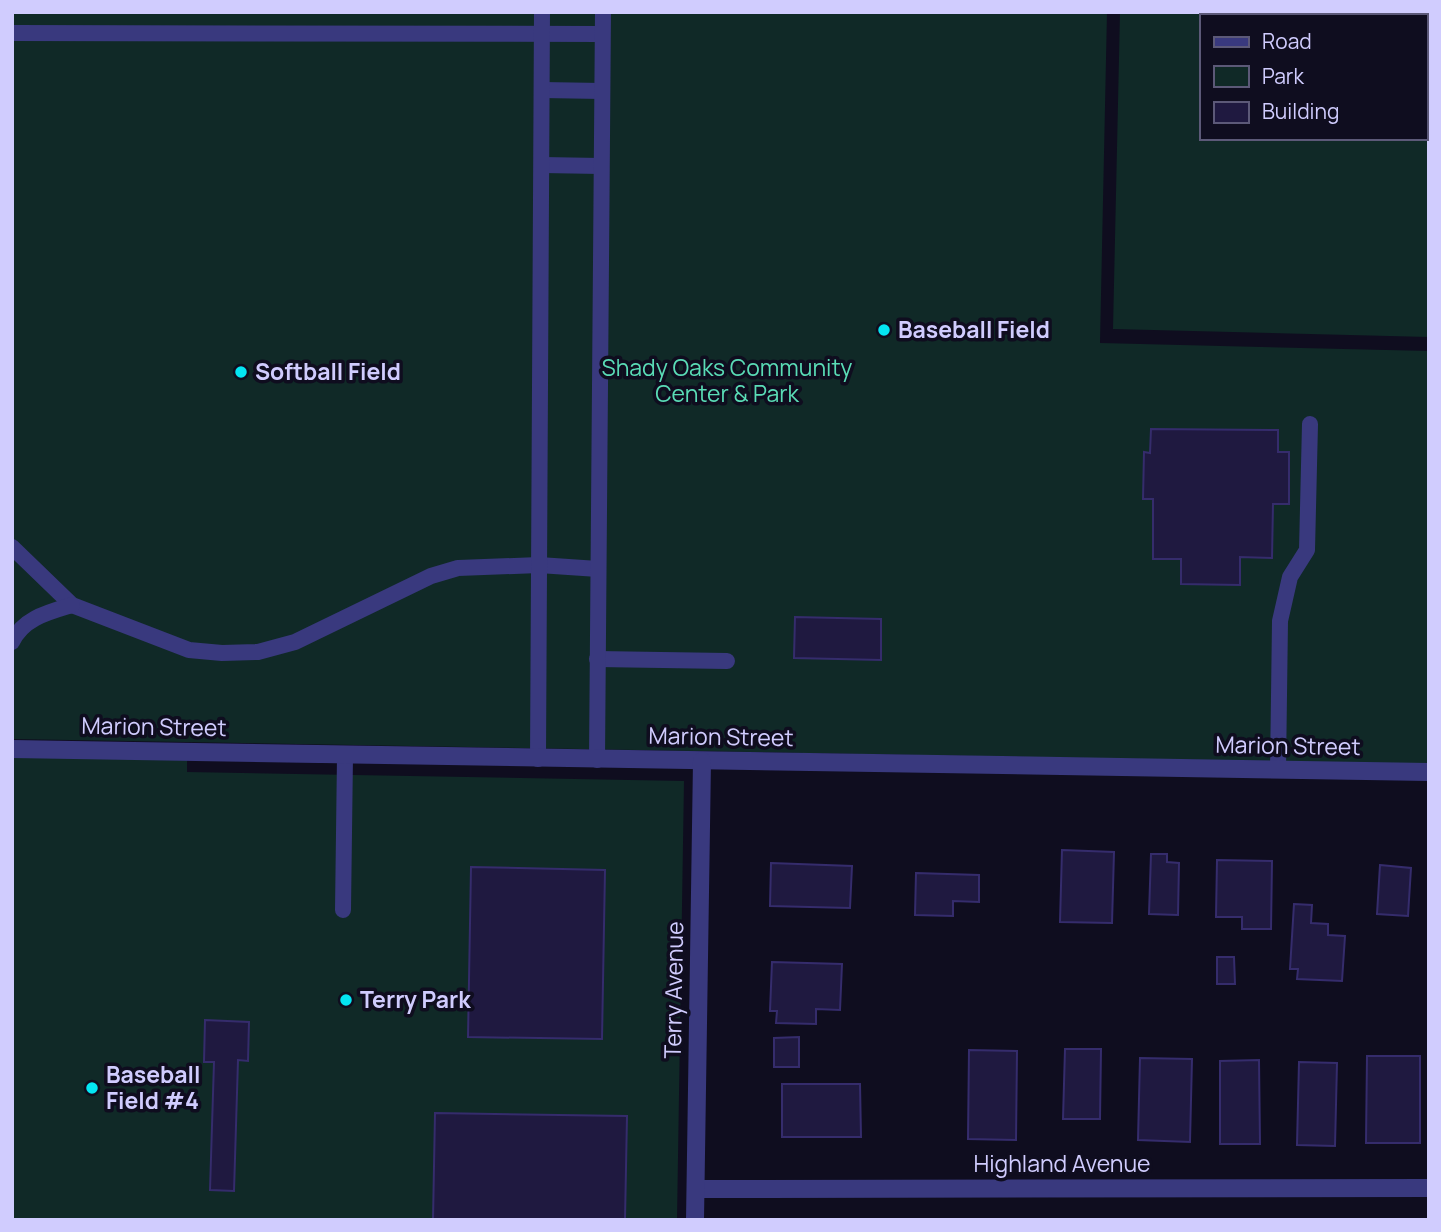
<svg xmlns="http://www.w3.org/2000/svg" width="1441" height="1232" viewBox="0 0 1441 1232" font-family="Manrope,sans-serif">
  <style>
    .green { fill: #102927; fill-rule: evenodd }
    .building { fill: #1f1940; stroke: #352c6c; stroke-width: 2 }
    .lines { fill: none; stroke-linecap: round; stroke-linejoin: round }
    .service { stroke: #39397e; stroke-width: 16 }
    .minor { stroke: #39397e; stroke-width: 18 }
    .poi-dot { fill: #04e5f2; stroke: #0f0d1f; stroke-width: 2.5 }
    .labels { text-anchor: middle; stroke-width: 7; stroke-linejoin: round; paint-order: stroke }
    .poi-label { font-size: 23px; font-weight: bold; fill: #d0ccfe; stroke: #0f0d1f; text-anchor: start }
    .park-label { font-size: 23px; fill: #5adcb6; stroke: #0f0d1f }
    .street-label { font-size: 23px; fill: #d0ccfe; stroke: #0f0d1f }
  </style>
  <rect width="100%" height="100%" fill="#0f0d1f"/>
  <g class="green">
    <path d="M12 12H1107L1100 343 1429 351V764L12 739Z"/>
    <path d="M1120 12H1429V337L1113 329ZM1201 16H1425V138H1201Z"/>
    <path d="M12 752 187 756V772L684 781 677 1220H12Z"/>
  </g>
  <g class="building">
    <path d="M1151 429 1278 430V452H1289V504H1273L1272 558 1240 557V585L1181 584V559H1153V499H1143L1144 452 1150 453Z"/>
    <path d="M795 617 881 619V660L794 658Z"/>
    <path d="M1062 850 1114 852 1112 923 1060 922Z"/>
    <path d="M1151 854H1167V862L1179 863 1178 915 1149 914Z"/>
    <path d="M1217 860 1272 861 1271 929H1242V917H1216Z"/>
    <path d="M771 863 852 866 850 908 770 906Z"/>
    <path d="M1380 865 1411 868 1408 916 1377 914Z"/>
    <path d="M471 867 605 870 602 1039 468 1037Z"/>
    <path d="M916 873 979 875V902L953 901V916L915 915Z"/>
    <path d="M1294 904 1312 905 1311 923 1328 924V935L1345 936 1342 981 1297 979 1298 969H1290Z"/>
    <path d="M1217 957H1234L1235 984H1217Z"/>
    <path d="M772 962 842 964 840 1010 816 1009V1024L776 1023 777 1011H770Z"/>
    <path d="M205 1020 249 1022 248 1061 238 1060 234 1191 210 1190 214 1062H204Z"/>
    <path d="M799 1037V1067H774V1038Z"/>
    <path d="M1065 1049H1101L1100 1119H1063Z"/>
    <path d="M969 1050 1017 1051 1016 1140 968 1139Z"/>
    <path d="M1367 1056H1420V1143H1366Z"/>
    <path d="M1140 1058 1192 1059 1190 1142 1138 1140Z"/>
    <path d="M1259 1060 1260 1144H1220V1061Z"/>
    <path d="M1299 1062 1337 1063 1335 1146 1297 1145Z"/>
    <path d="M782 1084H860L861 1137H782Z"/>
    <path d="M435 1113 627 1116 625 1220H433Z"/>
  </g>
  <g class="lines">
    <g class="service">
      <path d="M12 33 602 34"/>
      <path d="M542 90 602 91"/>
      <path d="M542 165 601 166"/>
      <path d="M12 547 72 605 189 650 222 653 258 652 295 642 431 576 458 568 539 565 598 569"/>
      <path d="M12 642C23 618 49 612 72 605"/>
      <path d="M597 659 727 661"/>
      <path d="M538 759 542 12"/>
      <path d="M597 760 603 12"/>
      <path d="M1278 770 1280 621 1290 577 1307 550 1310 424"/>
      <path d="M343 910 345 756"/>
    </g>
    <g class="minor">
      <path d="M12 749 1429 772"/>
      <path d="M696 1189 1429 1188"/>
      <path d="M695 1220 702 761"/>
    </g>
  </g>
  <g class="poi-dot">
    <circle cx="884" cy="330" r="7"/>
    <circle cx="241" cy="372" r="7"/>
    <circle cx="346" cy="1000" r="7"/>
    <circle cx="92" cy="1088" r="7"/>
  </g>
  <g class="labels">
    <g class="poi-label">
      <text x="898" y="338">Baseball Field</text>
      <text x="255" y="380">Softball Field</text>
      <text x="360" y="1008">Terry Park</text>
      <text x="106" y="1083">Baseball<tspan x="106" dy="26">Field #4</tspan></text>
    </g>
    <g class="park-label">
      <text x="727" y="376">Shady Oaks Community<tspan x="727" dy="26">Center &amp; Park</tspan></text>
    </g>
    <g class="street-label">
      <text transform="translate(154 727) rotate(1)" y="8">Marion Street</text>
      <text transform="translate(721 737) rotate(1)" y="8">Marion Street</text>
      <text transform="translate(1288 746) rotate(1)" y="8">Marion Street</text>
      <text transform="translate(674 990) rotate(-89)" y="8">Terry Avenue</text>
      <text x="1062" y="1172">Highland Avenue</text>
    </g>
  </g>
  <rect width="1441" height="1232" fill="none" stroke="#d0ccfe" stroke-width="28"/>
  <rect x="1200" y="14" width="228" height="126" fill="#0f0d1f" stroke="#5c5978" stroke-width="2"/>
  <rect x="1214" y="37" width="35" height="10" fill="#39397e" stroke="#5c5978" stroke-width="2"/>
  <text x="1262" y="49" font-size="21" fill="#d0ccfe">Road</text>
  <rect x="1214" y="66" width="35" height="21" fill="#102927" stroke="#5c5978" stroke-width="2"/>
  <text x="1262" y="84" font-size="21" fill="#d0ccfe">Park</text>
  <rect x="1214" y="102" width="35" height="21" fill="#1f1940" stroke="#5c5978" stroke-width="2"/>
  <text x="1262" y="119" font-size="21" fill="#d0ccfe">Building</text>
</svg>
